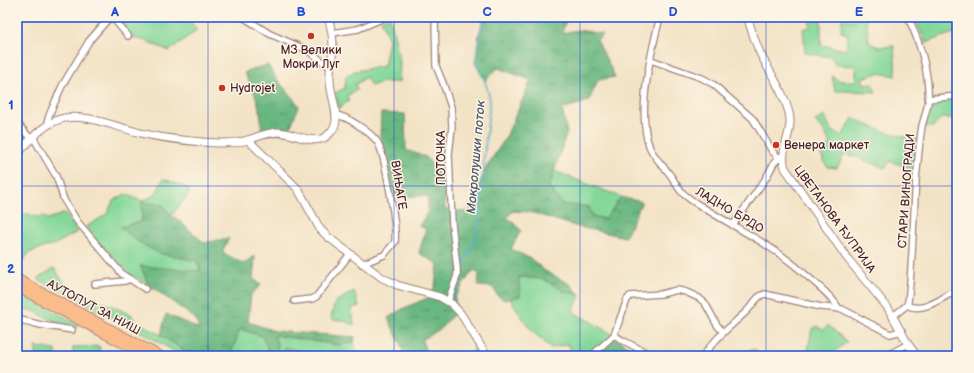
<svg xmlns="http://www.w3.org/2000/svg" width="974" height="373" viewBox="0 0 974 373" font-family="'Balsamiq Sans',sans-serif">
  <style>
    .grass { fill: #83d799; stroke: #667b62 }
    .forest { fill: url(#forest-crowns); stroke: #5a6c56 }
    .lines { fill: none; stroke-linecap: round; stroke-linejoin: round }
    .stream { stroke: #4eadcd; stroke-width: 1.5 }
    .minor-casing { stroke: #9e8178; stroke-width: 8 }
    .tertiary-casing { stroke: #9e8178; stroke-width: 9 }
    .trunk-casing { stroke: #9e8178; stroke-width: 11 }
    .minor { stroke: #fff; stroke-width: 5.5 }
    .tertiary { stroke: #fff; stroke-width: 7 }
    .trunk { stroke: #f9bc8a; stroke-width: 9 }
    .grid { fill: none; stroke: #1d4ed8; stroke-width: 1; stroke-opacity: 0.55 }
    .poi-dot { fill: #c8321e; stroke: #fcf5e5; stroke-width: 1.5 }
    .labels { text-anchor: middle; stroke-width: 3; stroke-linejoin: round; paint-order: stroke }
    .poi-label { font-size: 12px; fill: #4a1f2b; stroke: #fcf5e5; text-anchor: start }
    .street-label { font-size: 12px; fill: #4a1f2b; stroke: #fcf5e5 }
    .water-label { font-size: 13px; font-style: italic; fill: #4c586c; stroke: #fcf5e5 }
    .neatline { fill: none; stroke: #1d4ed8; stroke-width: 1.5 }
    .grid-label { font-size: 13px; text-anchor: middle; font-weight: bold; fill: #1d4ed8 }
  </style>
  <defs>
    <pattern id="forest-crowns" width="20" height="18" patternUnits="userSpaceOnUse"><rect width="20" height="18" fill="#6ab881"/><path d="M2 6a3 3 0 1 1 6 0M12 15a3 3 0 1 1 6 0" fill="none" stroke="#59956a"/></pattern>
  </defs>
  <rect width="100%" height="100%" fill="#fcf5e5"/>
  <filter id="ink" filterUnits="userSpaceOnUse"><feTurbulence type="fractalNoise" baseFrequency=".025" numOctaves="2"/><feDisplacementMap in="SourceGraphic" scale="8" xChannelSelector="R" yChannelSelector="G"/><feConvolveMatrix kernelMatrix="1 2 1 2 8 2 1 2 1" color-interpolation-filters="sRGB"/></filter>
  <filter id="wash" filterUnits="userSpaceOnUse"><feTurbulence type="fractalNoise" baseFrequency=".012" numOctaves="4" result="noise"/><feDisplacementMap in="SourceGraphic" scale="16" xChannelSelector="R" yChannelSelector="G"/><feGaussianBlur stdDeviation="0.9" result="paint"/><feColorMatrix in="noise" values="0 0 0 0 0 0 0 0 0 0 0 0 0 0 0 0 0 1.4 0 .05"/><feComposite in="paint" operator="in"/></filter>
  <g filter="url(#wash)">
    <rect width="100%" height="100%" fill="#f3e3c6"/>
    <g class="grass">
      <path d="M112 17H187L197 30 169 51 146 41 128 36Z"/>
      <path d="M388 17H390L400 61 399 82H383L371 86 366 77 355 85 357 90 347 96 349 101 339 108 335 93 345 88 346 76 355 71 384 66 389 40 381 20Z"/>
      <path d="M810 17H821V45L846 50 848 34 841 32 842 19 857 20 858 17H866L869 43 879 47 894 46 896 76 878 73 862 78 864 84 872 83 876 92 835 91 832 76 839 81H856V66L835 65 832 57 805 53 803 29 810 27Z"/>
      <path d="M914 17H957V33L950 34 926 43Z"/>
      <path d="M957 96V118H941L933 127 922 126 928 99Z"/>
      <path d="M825 116 831 130 842 136 853 118C877 130 893 135 920 140L917 171 890 161 885 168 845 153 837 168 827 167 819 151 831 145 824 131 815 121Z"/>
      <path d="M554 171 621 197 605 219 592 216 589 207 562 204 549 187Z"/>
      <path d="M163 179 187 187 189 194 171 216 162 205 142 202V221L121 227 158 253 197 261 201 272 141 266 149 285 131 275 95 240 86 227 107 214 113 201 125 194 142 201 155 195Z"/>
      <path d="M955 187H957V217L952 211Z"/>
      <path d="M65 213 77 232C70 236 62 241 55 244 45 249 29 248 24 260L19 257 17 258V215L28 214 37 217 44 216 48 219Z"/>
      <path d="M54 268 72 294 89 297 131 314 134 320 161 335 192 356H182L147 335 37 279Z"/>
      <path d="M519 277 543 279 564 291 580 295 573 312 614 335 591 356H574L568 344 551 348 530 329 510 299 520 296Z"/>
      <path d="M17 291 80 325 72 329 31 310H19L17 316Z"/>
      <path d="M354 291 359 306 352 308 354 325 342 320H333L331 318 335 302Z"/>
      <path d="M828 325 847 342 829 356H807L812 329 817 326 823 330Z"/>
      <path d="M240 329 262 336 274 335 339 345 354 342 357 356H323L284 348 281 356H230Z"/>
      <path d="M99 346 101 356H73V347Z"/>
      <path d="M36 347 56 350V356H36Z"/>
      <path d="M755 349V356H727Z"/>
    </g>
    <g class="forest">
      <path d="M482 17H567L562 33 578 30 603 34 597 40 615 77 598 80 589 101 562 109 567 132 549 187 562 204 589 207 592 216 605 219 621 197 642 202 625 237 575 226 530 212 513 211 507 217 521 230 511 249 531 259 545 271 571 285 580 295 564 291 543 279 519 277 520 296 504 300 497 295 493 287 478 286 479 273 472 271 455 297V313L440 329 422 340 427 356H404L402 347 388 318 404 308 430 297 435 286 438 264 419 253 426 229 419 226 428 211V196C416 195 405 199 394 194L380 139 381 113 405 114 406 150 426 157 438 173 445 191V209L470 212 474 197 487 166 506 137 531 80 498 68 485 81 475 63 479 34 483 20Z"/>
      <path d="M268 65C276 81 289 92 299 106L288 133 261 135C263 112 256 92 244 73L250 70Z"/>
      <path d="M142 202 163 205 171 216 176 218 204 243 229 238 222 252 244 264 255 256 253 278 261 285 251 294 248 322 275 331 355 337 354 342 339 345 275 335 278 350 270 354 262 336 240 329 230 356H192L161 335 166 314 199 329 196 319 149 285 140 266 201 271 197 261 158 253 134 239 121 227 142 221Z"/>
      <path d="M614 337 630 347 622 356H594Z"/>
      <path d="M284 347 323 356H281Z"/>
    </g>
    <g class="lines">
      <g class="stream">
        <path d="M453 298 458 287 464 263 476 238 483 190 484 158 490 100 485 81 475 63 483 20 482 17"/>
        <path d="M472 356 475 343"/>
      </g>
    </g>
  </g>
  <g filter="url(#ink)">
    <g class="lines">
      <g class="minor-casing">
        <g id="minor">
          <path d="M112 17 128 36"/>
          <path d="M243 17 270 34 307 50 330 67"/>
          <path d="M435 17 436 66 443 83 451 107 452 127 449 154 452 224 457 268V276L448 301"/>
          <path d="M660 17C651 52 636 114 650 148 654 157 662 165 668 172 673 178 676 185 680 190 686 198 696 203 704 208 736 228 770 244 799 269 811 280 831 294 839 309"/>
          <path d="M332 33 358 29 386 17"/>
          <path d="M651 60 702 78 713 84 753 119 772 151 777 156 783 158"/>
          <path d="M928 99 957 96"/>
          <path d="M335 115C346 115 373 134 378 143 385 155 397 227 395 242L384 255 362 264"/>
          <path d="M17 123 31 139"/>
          <path d="M49 123 48 119 50 113 62 86 89 41 110 17"/>
          <path d="M33 137 56 176 64 200 77 221 122 274 145 289"/>
          <path d="M733 225 766 178 774 163 777 160 783 158"/>
          <path d="M95 284 125 281 130 279"/>
          <path d="M294 301 312 299 316 297 350 254"/>
          <path d="M907 305C923 314 943 297 957 290"/>
          <path d="M893 316 906 306 908 302C913 261 913 221 916 180 918 162 919 144 922 126 924 118 927 110 928 102 930 73 920 43 908 17"/>
          <path d="M17 319 41 325 72 330"/>
          <path d="M614 335 622 340 653 356"/>
          <path d="M591 356 614 335 627 300 630 296 661 294 677 290 686 292 699 298 705 303 717 325 723 332"/>
          <path d="M703 356C715 338 732 325 747 311 753 305 757 295 765 294L821 307 842 309 890 334 902 331"/>
          <path d="M886 356 908 344"/>
        </g>
      </g>
      <g class="tertiary-casing">
        <g id="tertiary">
          <path d="M747 17C752 30 755 43 761 55 771 74 784 93 789 113 794 132 779 149 785 168L847 258 888 308 908 344 917 356"/>
          <path d="M248 140 298 189 320 229 328 237 381 277 397 285 440 297 452 304 461 314 487 356"/>
          <path d="M17 155C60 101 79 116 137 132 158 138 180 140 202 142 217 143 233 144 248 140 257 137 266 133 277 132 291 132 308 143 321 139 328 137 335 129 336 121 337 108 330 93 330 80 329 68 333 58 333 47 333 36 331 27 328 17"/>
        </g>
      </g>
      <g class="trunk-casing">
        <g id="trunk">
          <path d="M17 279 160 356"/>
          <path d="M17 287 147 356"/>
        </g>
      </g>
      <use href="#minor" class="minor"/>
      <use href="#tertiary" class="tertiary"/>
      <use href="#trunk" class="trunk"/>
    </g>
  </g>
  <path class="grid" d="M208 17V356M394 17V356M580 17V356M766 17V356M17 186H957"/>
  <g class="poi-dot">
    <circle cx="311" cy="36" r="4"/>
    <circle cx="222" cy="88" r="4"/>
    <circle cx="776" cy="145" r="4"/>
  </g>
  <g class="labels">
    <g class="poi-label">
      <text x="311" y="54" text-anchor="middle">МЗ Велики<tspan x="311" dy="14">Мокри Луг</tspan></text>
      <text x="230" y="92">Hydrojet</text>
      <text x="784" y="149">Венера маркет</text>
    </g>
    <g class="street-label">
      <text transform="translate(441 158) rotate(-90)" y="4">ПОТОЧКА</text>
      <text transform="translate(399 185) rotate(81)" y="4">ВИЊАГЕ</text>
      <text transform="translate(906 191) rotate(-86)" y="4">СТАРИ ВИНОГРАДИ</text>
      <text transform="translate(730 210) rotate(31)" y="4">ЛАДНО БРДО</text>
      <text transform="translate(835 219) rotate(54)" y="4">ЦВЕТАНОВА ЋУПРИЈА</text>
      <text transform="translate(94 307) rotate(28)" y="4">АУТОПУТ ЗА НИШ</text>
    </g>
    <g class="water-label">
      <text transform="translate(475 157) rotate(-85)" y="5">Мокролушки поток</text>
    </g>
  </g>
  <rect width="974" height="373" fill="none" stroke="#fcf5e5" stroke-width="44"/>
  <rect x="22" y="22" width="930" height="329" class="neatline"/>
  <g class="grid-label">
    <text x="115" y="16">A</text>
    <text x="301" y="16">B</text>
    <text x="487" y="16">C</text>
    <text x="673" y="16">D</text>
    <text x="859" y="16">E</text>
    <text x="11" y="109">1</text>
    <text x="11" y="273">2</text>
  </g>
</svg>
